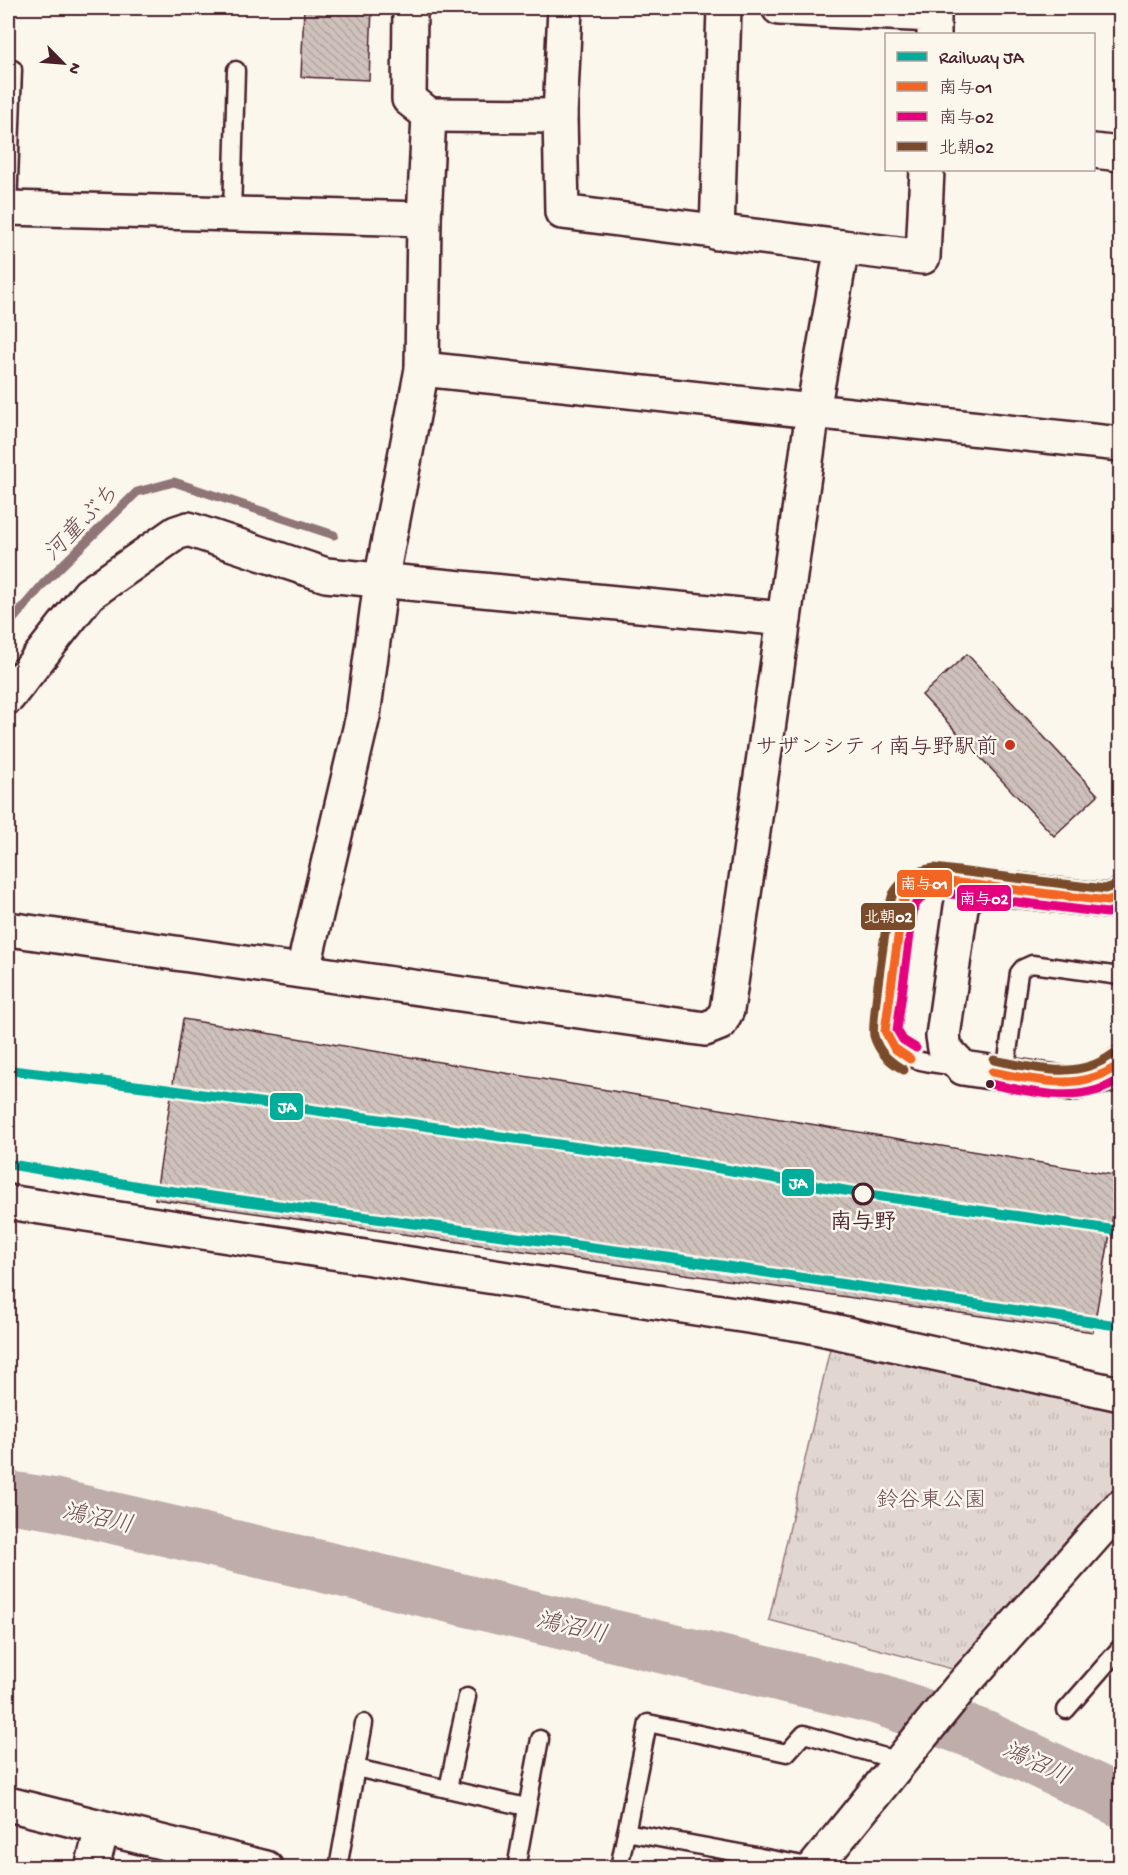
<svg xmlns="http://www.w3.org/2000/svg" width="1128" height="1875" viewBox="0 0 1128 1875" font-family="'Gochi Hand','Klee One',sans-serif">
  <style>
    .park { fill: url(#park-tufts); stroke: #967b7e; stroke-width: 1.5 }
    .lines { fill: none; stroke-linecap: round; stroke-linejoin: round }
    .stream { stroke: #907477; stroke-width: 9 }
    .river { stroke: #bfadaa; stroke-width: 52 }
    .building { fill: url(#building-back-hatch); stroke: #4a1f2b; stroke-width: 1.5 }
    .lane-casing { stroke: #4a1f2b; stroke-width: 21 }
    .street-casing { stroke: #4a1f2b; stroke-width: 38 }
    .secondary-casing { stroke: #4a1f2b; stroke-width: 38 }
    .lane { stroke: #fbf7ec; stroke-width: 16 }
    .street { stroke: #fbf7ec; stroke-width: 33 }
    .secondary { stroke: #fbf7ec; stroke-width: 33 }
    .bus-1-casing { stroke: #fbf7ec; stroke-width: 14 }
    .bus-2-casing { stroke: #fbf7ec; stroke-width: 14 }
    .bus-3-casing { stroke: #fbf7ec; stroke-width: 14 }
    .bus-1 { stroke: #f26522; stroke-width: 9 }
    .bus-2 { stroke: #e5007d; stroke-width: 9 }
    .bus-3 { stroke: #7a4b2a; stroke-width: 9 }
    .rail-1-casing { stroke: #fbf7ec; stroke-width: 15 }
    .rail-1 { stroke: #00ac9a; stroke-width: 10 }
    .poi-dot { fill: #c8321e; stroke: #fbf7ec; stroke-width: 2 }
    .bus-dot { fill: #4a1f2b; stroke: #fbf7ec; stroke-width: 2 }
    .stop-dot { fill: #fbf7ec; stroke: #4a1f2b; stroke-width: 3 }
    .labels { text-anchor: middle; stroke-width: 5; stroke-linejoin: round; paint-order: stroke }
    .poi-label { font-size: 22px; fill: #4a1f2b; stroke: #fbf7ec; text-anchor: end }
    .stop-label { font-size: 22px; font-weight: bold; fill: #4a1f2b; stroke: #fbf7ec }
    .park-label { font-size: 22px; fill: #704d54; stroke: #fbf7ec }
    .water-label { font-size: 24px; font-style: italic; fill: #6d4a51; stroke: #fbf7ec }
    .line-badge { stroke: #fbf7ec; stroke-width: 2 }
    .badge-label { font-size: 16px; text-anchor: middle; font-weight: bold; fill: #fff }
  </style>
  <defs>
    <pattern id="park-tufts" width="24" height="20" patternUnits="userSpaceOnUse" patternTransform="scale(1.5)"><rect width="24" height="20" fill="#e2d7d0"/><path d="M3 7l-1-3M5 7V3M7 7l1-3M15 17l-1-3M17 17v-4M19 17l1-3" fill="none" stroke="#c3b8b3"/></pattern>
    <pattern id="building-back-hatch" width="6" height="6" patternUnits="userSpaceOnUse" patternTransform="scale(1.5)"><rect width="6" height="6" fill="#cfc2bc"/><path d="M-1 5l2 2M0 0l6 6M5-1l2 2" fill="none" stroke="#b3a6a2"/></pattern>
  </defs>
  <rect width="100%" height="100%" fill="#fbf7ec"/>
  <filter id="ink" filterUnits="userSpaceOnUse"><feTurbulence type="fractalNoise" baseFrequency=".0167" numOctaves="2"/><feDisplacementMap in="SourceGraphic" scale="12" xChannelSelector="R" yChannelSelector="G"/><feConvolveMatrix kernelMatrix="1 2 1 2 8 2 1 2 1" color-interpolation-filters="sRGB"/></filter>
  <g filter="url(#ink)">
    <path class="park" d="M831 1344 1120 1403V1489L952 1669 769 1620Z"/>
    <g class="lines">
      <path class="stream" d="M8 625 44 583 137 492 174 482 334 535"/>
      <path class="river" d="M8 1497 53 1504 316 1565 879 1699 983 1736 1120 1801"/>
    </g>
    <g class="building">
      <path d="M304 8H372L369 80 301 77Z"/>
      <path d="M967 654 1098 795 1054 836 922 695Z"/>
      <path d="M183 1019 1120 1176 1093 1332 155 1199Z"/>
    </g>
    <g class="lines">
      <g class="lane-casing">
        <g id="lane">
          <path d="M8 208 13 69"/>
          <path d="M232 214 236 70"/>
          <path d="M957 1067C928 1062 894 1063 885 1031L903 901C923 870 948 882 980 886"/>
          <path d="M1005 1074 1019 973 1023 968 1032 964 1120 976"/>
          <path d="M1066 1710 1120 1648"/>
          <path d="M356 1768 526 1807"/>
          <path d="M448 1789 467 1697"/>
          <path d="M626 1832 814 1867"/>
          <path d="M338 1868 364 1723"/>
          <path d="M516 1868 540 1739"/>
          <path d="M619 1868 648 1723 787 1753 804 1734 899 1761"/>
        </g>
      </g>
      <g class="street-casing">
        <g id="street">
          <path d="M565 8 560 116 562 212 842 247 813 411 1120 444"/>
          <path d="M779 8 934 15V34"/>
          <path d="M429 115 560 116"/>
          <path d="M1094 151 1120 154"/>
          <path d="M8 208 424 219"/>
          <path d="M717 233 724 8"/>
          <path d="M842 247 923 257 927 170"/>
          <path d="M422 369 813 411 784 619"/>
          <path d="M8 697 89 594 176 533 188 529 326 575 784 619 727 1010 720 1023 705 1029 8 929"/>
          <path d="M303 970 363 716 381 581 422 369 424 219 429 115 409 99 410 8"/>
          <path d="M8 1202 806 1325 1120 1394"/>
          <path d="M92 1868 102 1828"/>
          <path d="M814 1868 960 1688 1120 1507"/>
        </g>
      </g>
      <g class="secondary-casing">
        <g id="secondary">
          <path d="M1120 896 1107 901 988 887C974 891 966 894 961 907L943 1036 945 1049 963 1068 1070 1084 1109 1075 1120 1064"/>
          <path d="M8 1804 266 1868"/>
        </g>
      </g>
      <use href="#lane" class="lane"/>
      <use href="#street" class="street"/>
      <use href="#secondary" class="secondary"/>
      <g class="bus-1-casing">
        <g id="bus-1">
          <path d="M910 1059 894 1048 885 1031 903 901 916 886 934 880 1107 901 1120 896"/>
          <path d="M992 1072C1036 1080 1081 1093 1120 1064"/>
        </g>
      </g>
      <g class="bus-2-casing">
        <g id="bus-2">
          <path d="M916 1048 903 1040 897 1030 914 906 923 896 934 892 1107 913 1120 909"/>
          <path d="M990 1084C1032 1092 1083 1106 1120 1079"/>
        </g>
      </g>
      <g class="bus-3-casing">
        <g id="bus-3">
          <path d="M994 1060C1035 1068 1077 1081 1113 1054"/>
          <path d="M904 1070C890 1062 879 1053 874 1036 871 1027 888 904 893 894 902 879 917 870 934 868L1105 889 1116 885"/>
        </g>
      </g>
      <use href="#bus-1" class="bus-1"/>
      <use href="#bus-2" class="bus-2"/>
      <use href="#bus-3" class="bus-3"/>
      <g class="rail-1-casing">
        <g id="rail-1">
          <path d="M8 1070 156 1088 683 1162 865 1194 1120 1231"/>
          <path d="M8 1164 148 1188 671 1258 1120 1326"/>
        </g>
      </g>
      <use href="#rail-1" class="rail-1"/>
    </g>
  </g>
  <circle class="poi-dot" cx="1010" cy="745" r="6"/>
  <circle class="bus-dot" cx="990" cy="1084" r="5"/>
  <circle class="stop-dot" cx="863" cy="1194" r="10"/>
  <g class="labels">
    <g class="poi-label">
      <text x="998" y="753">サザンシティ南与野駅前</text>
    </g>
    <g class="stop-label">
      <text x="863" y="1228">南与野</text>
    </g>
    <g class="park-label">
      <text x="931" y="1506">鈴谷東公園</text>
    </g>
    <g class="water-label">
      <text transform="translate(80 522) rotate(-46)" y="8">河童ぶち</text>
      <text transform="translate(98 1517) rotate(12)" y="8">鴻沼川</text>
      <text transform="translate(572 1626) rotate(13)" y="8">鴻沼川</text>
      <text transform="translate(1037 1762) rotate(25)" y="8">鴻沼川</text>
    </g>
  </g>
  <g class="line-badge">
    <rect x="896" y="869" width="57" height="29" rx="6" fill="#f26522"/>
    <rect x="956" y="884" width="56" height="28" rx="6" fill="#e5007d"/>
    <rect x="860" y="902" width="56" height="29" rx="6" fill="#7a4b2a"/>
    <rect x="269" y="1092" width="35" height="29" rx="6" fill="#00ac9a"/>
    <rect x="781" y="1168" width="34" height="29" rx="6" fill="#00ac9a"/>
  </g>
  <g class="badge-label">
    <text x="924" y="889">南与01</text>
    <text x="984" y="904">南与02</text>
    <text x="888" y="922">北朝02</text>
    <text x="287" y="1112">JA</text>
    <text x="798" y="1188">JA</text>
  </g>
  <rect width="1128" height="1875" fill="none" stroke="#fbf7ec" stroke-width="30"/>
  <rect x="15" y="15" width="1098" height="1845" fill="none" stroke="#4a1f2b" stroke-width="2" filter="url(#ink)"/>
  <rect x="885" y="33" width="210" height="138" fill="#fbf7ec" stroke="#b4a19f" stroke-width="1.5"/>
  <rect x="897" y="52" width="30" height="9" fill="#00ac9a" stroke="#b4a19f" stroke-width="1.5"/>
  <text x="939" y="63" font-size="18" fill="#4a1f2b">Railway JA</text>
  <rect x="897" y="82" width="30" height="9" fill="#f26522" stroke="#b4a19f" stroke-width="1.5"/>
  <text x="939" y="93" font-size="18" fill="#4a1f2b">南与01</text>
  <rect x="897" y="112" width="30" height="9" fill="#e5007d" stroke="#b4a19f" stroke-width="1.5"/>
  <text x="939" y="123" font-size="18" fill="#4a1f2b">南与02</text>
  <rect x="897" y="142" width="30" height="9" fill="#7a4b2a" stroke="#b4a19f" stroke-width="1.5"/>
  <text x="939" y="153" font-size="18" fill="#4a1f2b">北朝02</text>
  <g transform="translate(63 63) rotate(115)" stroke="#fbf7ec" stroke-width="4.5" paint-order="stroke">
  <path d="M0-4.5L10 22L0 15L-10 22Z" fill="#4a1f2b"/>
  <text y="-9" font-size="16" font-weight="bold" text-anchor="middle" fill="#4a1f2b">N</text>
  </g>
</svg>
